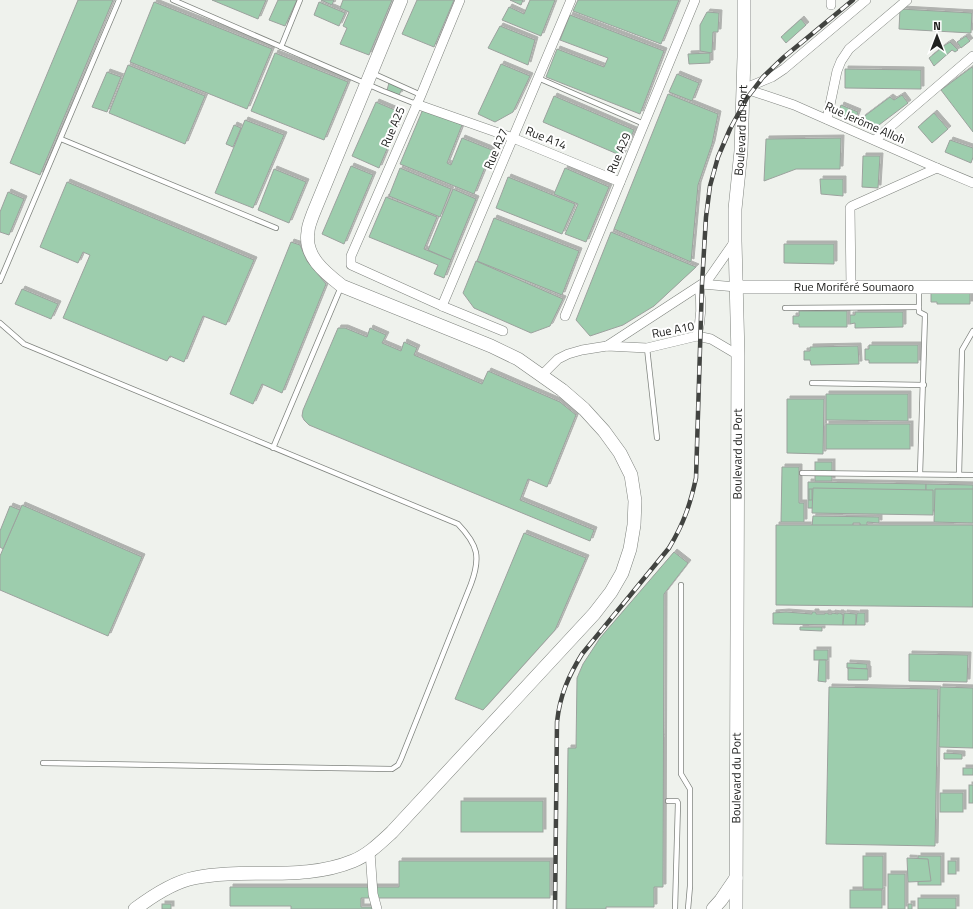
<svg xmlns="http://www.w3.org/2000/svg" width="973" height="909" viewBox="0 0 973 909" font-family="'Titillium Web',sans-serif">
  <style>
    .building { fill: #9dcdad; stroke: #9ca29e; filter: url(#shadow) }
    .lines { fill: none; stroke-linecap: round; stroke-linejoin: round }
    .lane-casing { stroke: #7f837e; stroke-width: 6 }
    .street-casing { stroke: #7f837e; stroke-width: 10 }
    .secondary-casing { stroke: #7f837e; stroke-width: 14 }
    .lane { stroke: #fff; stroke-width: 4.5 }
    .street { stroke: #fff; stroke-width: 9 }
    .secondary { stroke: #fff; stroke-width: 13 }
    .rail-casing { stroke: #424441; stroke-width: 4.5 }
    .rail { stroke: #fff; stroke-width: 3; stroke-dasharray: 9; stroke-linecap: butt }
    .labels { text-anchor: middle; stroke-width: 4; stroke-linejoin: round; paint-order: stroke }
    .street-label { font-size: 12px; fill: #212220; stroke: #fff }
  </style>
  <defs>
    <filter id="shadow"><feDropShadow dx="3" dy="-3" stdDeviation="0" flood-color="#0004"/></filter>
  </defs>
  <rect width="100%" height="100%" fill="#eff2ed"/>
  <g class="building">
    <path d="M78 0H113L40 175 10 163Z"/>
    <path d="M212 0H266L258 19Z"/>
    <path d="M278 0H297L285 26 269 20Z"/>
    <path d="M321 0H334L332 5Z"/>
    <path d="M343 0H392L369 55 340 44 347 28 343 26 349 12 340 8Z"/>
    <path d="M417 0H454L434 47 402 34Z"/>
    <path d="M510 0H523L521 5Z"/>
    <path d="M530 0H555L541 36 502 20 509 7 524 14Z"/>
    <path d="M578 0H679L661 44 573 11Z"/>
    <path d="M154 2 272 49 247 109 130 62Z"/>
    <path d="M319 2 345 13 339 26 314 15Z"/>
    <path d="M900 9 972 13 971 33 899 29Z"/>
    <path d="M707 12 719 13 718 32H713L712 53 700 51V25Z"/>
    <path d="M570 15 664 51 640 114 546 77 557 49 604 67 608 58 560 40Z"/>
    <path d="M801 19 806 25 786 43 781 37Z"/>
    <path d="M500 26 535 40 528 65 488 48Z"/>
    <path d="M966 36 970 41 961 48 957 42Z"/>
    <path d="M950 42 958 50 955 52 952 50 934 66 929 58 945 45Z"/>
    <path d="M275 53 348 82 324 140 251 111Z"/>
    <path d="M710 53V63L689 64 688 54Z"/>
    <path d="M501 64 530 76 513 112 495 122 478 114Z"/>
    <path d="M128 65 205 96 185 144 109 113Z"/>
    <path d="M972 67 973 69V132L941 90Z"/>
    <path d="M845 69 921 70V89L845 88Z"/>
    <path d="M107 72 121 77 107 112 92 107Z"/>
    <path d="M677 74 699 83 692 101 669 92Z"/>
    <path d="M389 83 402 89 399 95 387 90Z"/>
    <path d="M668 94 718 114 712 144 698 185 691 262 614 229Z"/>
    <path d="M902 95 908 103 871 131 862 118 890 97 894 100Z"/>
    <path d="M554 96 634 130 622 156 543 122Z"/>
    <path d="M376 102 402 113 379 168 352 156Z"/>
    <path d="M841 105 858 112 855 120 838 113Z"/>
    <path d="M423 109 462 125 447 163 451 165 462 138 492 150 474 194 400 164Z"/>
    <path d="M934 113 948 129 932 143 918 127Z"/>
    <path d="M245 120 284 135 253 208 215 193Z"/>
    <path d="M234 125 241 128 233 147 226 144Z"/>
    <path d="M841 138 840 169H796L764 181 766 139Z"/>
    <path d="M950 140 973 148V157L971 163 945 152Z"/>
    <path d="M863 156H880L878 188 862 187Z"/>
    <path d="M351 166 373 175 344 244 322 234Z"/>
    <path d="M400 168 451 189 440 217 389 196Z"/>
    <path d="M565 168 609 187 586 242 565 234 578 204 554 194Z"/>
    <path d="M274 169 306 182 289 223 258 210Z"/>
    <path d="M508 177 575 204 562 234 496 208Z"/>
    <path d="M820 179H843V196L821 194Z"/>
    <path d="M67 182 254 260 226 325 203 316 184 362 170 356 167 361 63 318 90 255 83 252 78 263 40 247Z"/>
    <path d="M453 189 476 199 451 260 428 250Z"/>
    <path d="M8 192 24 199 9 235 0 232V212Z"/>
    <path d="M386 197 437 217 424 249 451 260 444 278 434 274 438 265 369 237Z"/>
    <path d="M494 218 579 251 562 295 477 261Z"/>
    <path d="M611 232 696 267 654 306 623 325 590 336 576 320Z"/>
    <path d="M291 242 300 245 307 261 326 284 282 393 262 384 253 404 230 394Z"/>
    <path d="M784 244H834V264L784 263Z"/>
    <path d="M476 261 563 299 550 326 531 333 474 308 463 293Z"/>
    <path d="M22 289 58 304 51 319 15 304Z"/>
    <path d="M931 293H970V304H937V302H931Z"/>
    <path d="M799 311H847V327H799V324H793V316H799Z"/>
    <path d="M855 312H903V327L855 328V323L850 324V315H855Z"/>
    <path d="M338 328H345L367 337 370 328 386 335 382 343 401 351 404 342 417 348 414 355 482 384 488 371 560 402 576 415 547 487 528 479 520 500 594 530 590 541 309 425 304 420 302 416 303 410Z"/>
    <path d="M869 345H918V363H869V360H865V349H869Z"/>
    <path d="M858 346 859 364 811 365 810 360H804V351H810V347Z"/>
    <path d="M826 394H908V421L826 420Z"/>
    <path d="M787 399H824L823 454 787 453Z"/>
    <rect x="826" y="424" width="84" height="25"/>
    <rect x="815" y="462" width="17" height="19"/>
    <path d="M782 467H799V503H804V522H781Z"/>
    <path d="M808 482 926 484V510L808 508Z"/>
    <path d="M926 484 973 485V511L926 510Z"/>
    <path d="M813 488 933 490V515L812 513Z"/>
    <rect x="809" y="489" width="3" height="11"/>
    <path d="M935 489H973V523L934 522Z"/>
    <path d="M22 505 142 557 108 636 0 590V556Z"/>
    <path d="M10 506 20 510 3 549 0 547V531Z"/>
    <path d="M813 516 879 517V523L867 522V527H860V523H853V527L812 526Z"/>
    <path d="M776 525H973V607L776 605Z"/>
    <path d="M524 533 586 558 555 630 483 710 455 699Z"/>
    <path d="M674 552 688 563 664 594 663 887H654V907H606V909H566L568 748H576L577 678 583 664 600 638Z"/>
    <path d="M786 612 812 614V612H816V614H825V613H828V614H832V613L838 614V613H841V614H843V625L773 624V613Z"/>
    <path d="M844 613 856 614V625H843Z"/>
    <path d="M857 613H865V625H856Z"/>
    <path d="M800 627H822V631L800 630Z"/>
    <rect x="814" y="650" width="14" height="10"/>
    <path d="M909 654 968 655 967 682 909 681Z"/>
    <path d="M819 660H826V682L818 681Z"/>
    <path d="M847 663 867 664V669L847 668Z"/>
    <path d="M848 668 868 669V680H848Z"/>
    <path d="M829 687 938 689 935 846 826 844Z"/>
    <path d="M940 687 973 688V748L939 747Z"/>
    <path d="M944 753 962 754V759H944Z"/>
    <rect x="963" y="768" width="10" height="7"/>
    <rect x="969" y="785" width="4" height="18"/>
    <rect x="940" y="793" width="23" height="19"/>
    <rect x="461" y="801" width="82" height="31"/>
    <rect x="863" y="856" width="20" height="33"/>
    <rect x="918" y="856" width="23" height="29"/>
    <path d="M907 858 928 859 931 881 908 882Z"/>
    <path d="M399 861H550V898H361V907H373V909H291V906H230V887H399Z"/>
    <rect x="948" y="861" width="8" height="13"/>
    <rect x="888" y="874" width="17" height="35"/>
    <rect x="850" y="890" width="32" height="18"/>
    <rect x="918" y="898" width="38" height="11"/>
    <rect x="162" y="904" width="9" height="5"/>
    <rect x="908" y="904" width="4" height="5"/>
  </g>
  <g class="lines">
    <g class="lane-casing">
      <g id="lane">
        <path d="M173 0 383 91 416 104"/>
        <path d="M281 47 300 0"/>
        <path d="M372 73 421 95"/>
        <path d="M538 78 644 124"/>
        <path d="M61 139 276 228"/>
        <path d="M0 281 119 0"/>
        <path d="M919 289V312L925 315 920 474"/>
        <path d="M785 308 919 307"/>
        <path d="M0 323 24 344 458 524C478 545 481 557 471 584L401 759 398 765 392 769 43 763"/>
        <path d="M647 348 657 438"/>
        <path d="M812 383 924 385"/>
        <path d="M273 448 341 287"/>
        <path d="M802 473 973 475"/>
        <path d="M959 475 962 350 973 331"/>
        <path d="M681 585V774L690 789V886L688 909"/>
        <path d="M668 801H677L678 803 675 909"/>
      </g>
    </g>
    <g class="street-casing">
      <g id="street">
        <path d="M460 0 421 95 351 256V265L442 306 503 331"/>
        <path d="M831 5V0"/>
        <path d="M745 88 752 91 794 105 937 168 973 183"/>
        <path d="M743 89 772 77 784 69 866 0"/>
        <path d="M416 104 513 138 620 182"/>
        <path d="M827 119 837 71 841 61 849 49 907 0"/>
        <path d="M875 140 973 56"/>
        <path d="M705 284 735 241"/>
        <path d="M851 287 850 208 852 206 937 168"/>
        <path d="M442 306 571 0"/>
        <path d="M565 316 695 0"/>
        <path d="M697 336C701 320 702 303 699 287"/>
        <path d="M607 346 702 284 736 287"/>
        <path d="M542 375 558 359 568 354 582 350 607 346 647 348 697 336 711 339 738 355"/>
        <path d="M370 852 373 894 377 909"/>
      </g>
    </g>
    <g class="secondary-casing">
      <g id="secondary">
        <path id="s1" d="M736 287H973"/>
        <path d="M135 909C151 897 174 882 194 878 246 867 302 882 353 861 368 855 380 843 392 832L594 614 611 592 622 573 630 549 634 525 635 501 631 475 620 453 604 431 584 409 562 390 518 359 491 346 342 286C324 272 304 256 308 232 308 226 311 220 313 214L401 0"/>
        <path d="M713 909 721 900 736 878"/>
        <path id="s2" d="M736 909 738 355 735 241V209L741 151 744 57V0"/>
      </g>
    </g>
    <use href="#lane" class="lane"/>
    <use href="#street" class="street"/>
    <use href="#secondary" class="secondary"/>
    <g class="rail-casing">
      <path id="rail" d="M555 909 557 722C560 695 568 677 582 654L669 548C684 523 690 505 696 478L702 284 706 217 710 186 718 157 730 129 747 98 763 77 784 57 853 0"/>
    </g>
    <use href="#rail" class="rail"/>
  </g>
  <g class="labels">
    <g class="street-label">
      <text transform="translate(865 123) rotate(24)" y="4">Rue Jerôme Alloh</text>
      <text transform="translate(393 127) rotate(-67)" y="4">Rue A25</text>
      <text dy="4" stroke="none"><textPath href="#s2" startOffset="779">Boulevard du Port</textPath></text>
      <text transform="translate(546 138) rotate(22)" y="4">Rue A14</text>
      <text transform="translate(496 149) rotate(-67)" y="4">Rue A27</text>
      <text transform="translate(619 153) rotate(-67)" y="4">Rue A29</text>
      <text dy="4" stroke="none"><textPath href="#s1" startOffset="118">Rue Moriféré Soumaoro</textPath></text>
      <text transform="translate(673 330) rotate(-11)" y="4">Rue A10</text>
      <text dy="4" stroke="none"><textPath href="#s2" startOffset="455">Boulevard du Port</textPath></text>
      <text dy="4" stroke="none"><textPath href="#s2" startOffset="131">Boulevard du Port</textPath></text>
    </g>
  </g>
  <g transform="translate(937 36)" stroke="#ffffff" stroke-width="3" paint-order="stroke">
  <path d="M0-3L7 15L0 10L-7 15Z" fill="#212220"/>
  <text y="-6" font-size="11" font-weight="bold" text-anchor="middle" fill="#212220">N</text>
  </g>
</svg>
